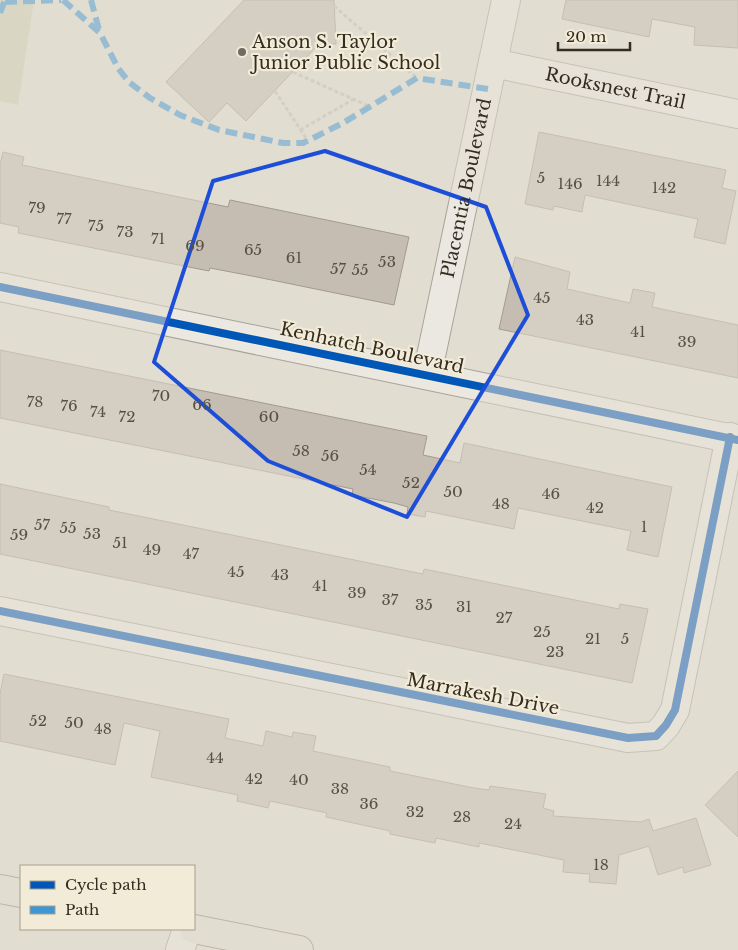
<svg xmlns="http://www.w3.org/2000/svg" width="738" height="950" viewBox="0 0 738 950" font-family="'Libre Baskerville',serif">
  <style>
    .green { fill: #cfd0b4 }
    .building { fill: #c5bdb1; stroke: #a29a8f }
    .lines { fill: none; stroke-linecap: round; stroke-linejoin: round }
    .minor-casing { stroke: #a7a298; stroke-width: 30 }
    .major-casing { stroke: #8d887f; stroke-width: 30 }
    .path { stroke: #c2bfb7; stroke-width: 3; stroke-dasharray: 4 2.5; stroke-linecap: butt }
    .minor { stroke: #eae8e0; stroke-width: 28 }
    .major { stroke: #e2ded3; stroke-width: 28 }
    .quiet { stroke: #3e96d5; stroke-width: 6; stroke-dasharray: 12 6; stroke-linecap: butt }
    .cycleway-casing { stroke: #f2ebd7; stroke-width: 11 }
    .cycleway { stroke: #0057b8; stroke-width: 8 }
    .marked { fill: none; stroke: #1d4ed8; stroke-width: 4; stroke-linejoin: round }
    .poi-dot { fill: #716a5e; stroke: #f2ebd7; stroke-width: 2 }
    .labels { text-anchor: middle; stroke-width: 4.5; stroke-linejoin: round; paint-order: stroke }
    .number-label { font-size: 15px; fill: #595045 }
    .poi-label { font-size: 18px; fill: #352c21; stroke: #f2ebd7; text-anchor: start }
    .street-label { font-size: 18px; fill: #352c21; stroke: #f2ebd7 }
  </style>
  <rect width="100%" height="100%" fill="#e1ddd0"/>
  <path class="green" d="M0 0H34L18 105 0 101Z"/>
  <g class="building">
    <path d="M244 0H334L336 44H319L246 121 227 103 209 122 166 82Z"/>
    <path d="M566 0H738V48L694 45 695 27 652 19 649 37 562 19Z"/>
    <path d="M539 132 726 170 722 188 736 191 725 244 694 237 698 219 585 195 582 212 554 206 553 210 525 204Z"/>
    <path d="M3 152 24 157 22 165 228 207 230 200 409 237 394 305 257 277 210 268 209 271 18 233 19 227 0 223V165Z"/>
    <path d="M515 257 570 272 567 289 630 303 633 289 655 293 652 307 738 325V378L499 329Z"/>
    <path d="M0 350 427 436 423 455 460 463 464 443 672 487 658 557 627 550 631 531 518 508 514 529 426 511 425 517 407 514 408 507 394 503 352 495 353 489 0 418Z"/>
    <path d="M0 484 109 507V510L173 523 423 574 424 569 619 609 620 604 648 609 632 683 0 554Z"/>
    <path d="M4 674 229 719 225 738 263 746 266 731 292 737 293 732 316 736 313 751 390 767V771L474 788 489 790 490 786 546 794 543 808 554 811 553 816 641 822 649 819 653 831 696 818 711 865 684 873 683 867 658 875 649 846 619 855 616 884 589 882 590 874 563 872 564 860 479 843V847L436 838 435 843 390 834V831L326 817 327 813 270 801 268 808 237 801 238 795 151 777 160 731 124 723 115 765 0 741V694Z"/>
    <path d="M738 771V837L705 805Z"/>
  </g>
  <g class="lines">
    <g class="minor-casing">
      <g id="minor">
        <path id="s1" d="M493 63 738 114"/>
        <path d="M0 287 738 440"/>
        <path id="s2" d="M427 375 506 0"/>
        <path d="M0 611 628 738 656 736 666 725 675 710 730 437"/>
        <path d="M180 950 187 929"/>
      </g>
    </g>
    <g class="major-casing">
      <g id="major">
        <path d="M0 889 21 893"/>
        <path d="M194 929 299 950"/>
      </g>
    </g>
    <g class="path">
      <path d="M334 6 417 78"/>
      <path d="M293 72 371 107"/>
      <path d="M275 91 308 141"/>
      <path d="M300 130 354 99"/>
    </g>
    <use href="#minor" class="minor"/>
    <use href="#major" class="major"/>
    <g class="quiet">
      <path d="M63 0 100 33 118 68 129 82 150 98 180 115 219 130 283 143H303L343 123 417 78 488 89"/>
      <path d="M91 0 99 30"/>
      <path d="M5 2 61 0"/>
      <path d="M0 13 5 0"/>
    </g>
    <g class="cycleway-casing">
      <g id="cycleway">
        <path d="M0 287 738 440"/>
        <path d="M0 611 628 738 656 736 666 725 675 710 730 437"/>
      </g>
    </g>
    <use href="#cycleway" class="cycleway"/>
  </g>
  <path d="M0 0H738V950H0ZM325 151 486 207 528 315 407 517 268 461 154 362 213 181Z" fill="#e1ddd0" fill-opacity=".55" fill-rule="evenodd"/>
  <path class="marked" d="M325 151 486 207 528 315 407 517 268 461 154 362 213 181Z"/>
  <circle class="poi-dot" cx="242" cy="52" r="5"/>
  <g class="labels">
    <g class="number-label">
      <text x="541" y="183">5</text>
      <text x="608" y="186">144</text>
      <text x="570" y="189">146</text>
      <text x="664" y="193">142</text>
      <text x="37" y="213">79</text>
      <text x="64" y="224">77</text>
      <text x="96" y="231">75</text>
      <text x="125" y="237">73</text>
      <text x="158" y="244">71</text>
      <text x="195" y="251">69</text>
      <text x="253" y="255">65</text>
      <text x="294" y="263">61</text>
      <text x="387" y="267">53</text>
      <text x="338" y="274">57</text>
      <text x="360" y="275">55</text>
      <text x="542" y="303">45</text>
      <text x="585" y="325">43</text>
      <text x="638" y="337">41</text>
      <text x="687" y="347">39</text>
      <text x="161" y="401">70</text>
      <text x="35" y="407">78</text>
      <text x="202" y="410">66</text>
      <text x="69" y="411">76</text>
      <text x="98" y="417">74</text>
      <text x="127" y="422">72</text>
      <text x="269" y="422">60</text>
      <text x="301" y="456">58</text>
      <text x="330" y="461">56</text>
      <text x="368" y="475">54</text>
      <text x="411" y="488">52</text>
      <text x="453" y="497">50</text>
      <text x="551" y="499">46</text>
      <text x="501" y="509">48</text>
      <text x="595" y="513">42</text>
      <text x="42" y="530">57</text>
      <text x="644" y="532">1</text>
      <text x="68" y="533">55</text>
      <text x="92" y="539">53</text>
      <text x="19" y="540">59</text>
      <text x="120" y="548">51</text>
      <text x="152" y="555">49</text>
      <text x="191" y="559">47</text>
      <text x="236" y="577">45</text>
      <text x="280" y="580">43</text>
      <text x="320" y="591">41</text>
      <text x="357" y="598">39</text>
      <text x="390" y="605">37</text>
      <text x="424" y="610">35</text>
      <text x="464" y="612">31</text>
      <text x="504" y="623">27</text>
      <text x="542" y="637">25</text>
      <text x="593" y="644">21</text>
      <text x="625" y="644">5</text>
      <text x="555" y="657">23</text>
      <text x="38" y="726">52</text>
      <text x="74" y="728">50</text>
      <text x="103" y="734">48</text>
      <text x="215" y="763">44</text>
      <text x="254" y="784">42</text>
      <text x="299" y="785">40</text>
      <text x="340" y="794">38</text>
      <text x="369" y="809">36</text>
      <text x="415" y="817">32</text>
      <text x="462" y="822">28</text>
      <text x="513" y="829">24</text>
      <text x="601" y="870">18</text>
    </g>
    <g class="poi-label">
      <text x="252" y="48">Anson S. Taylor<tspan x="252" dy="21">Junior Public School</tspan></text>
    </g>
    <g class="street-label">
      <text dy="6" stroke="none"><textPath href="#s1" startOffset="125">Rooksnest Trail</textPath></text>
      <text dy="6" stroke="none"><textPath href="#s2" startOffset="191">Placentia Boulevard</textPath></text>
      <text transform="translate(372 348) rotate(12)" y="6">Kenhatch Boulevard</text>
      <text transform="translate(483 694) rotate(11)" y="6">Marrakesh Drive</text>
    </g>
  </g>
  <rect x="20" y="865" width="175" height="65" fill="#f2ebd7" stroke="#a69f8e"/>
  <rect x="30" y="881" width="25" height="8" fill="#0057b8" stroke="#a69f8e"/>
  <text x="65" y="890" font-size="15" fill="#352c21">Cycle path</text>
  <rect x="30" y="906" width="25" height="8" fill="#3e96d5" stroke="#a69f8e"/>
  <text x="65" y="915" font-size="15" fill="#352c21">Path</text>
  <path d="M558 42v8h72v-8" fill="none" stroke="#352c21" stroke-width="2.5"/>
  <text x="566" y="42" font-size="15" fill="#352c21" stroke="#f2ebd7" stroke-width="4" paint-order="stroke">20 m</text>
</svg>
